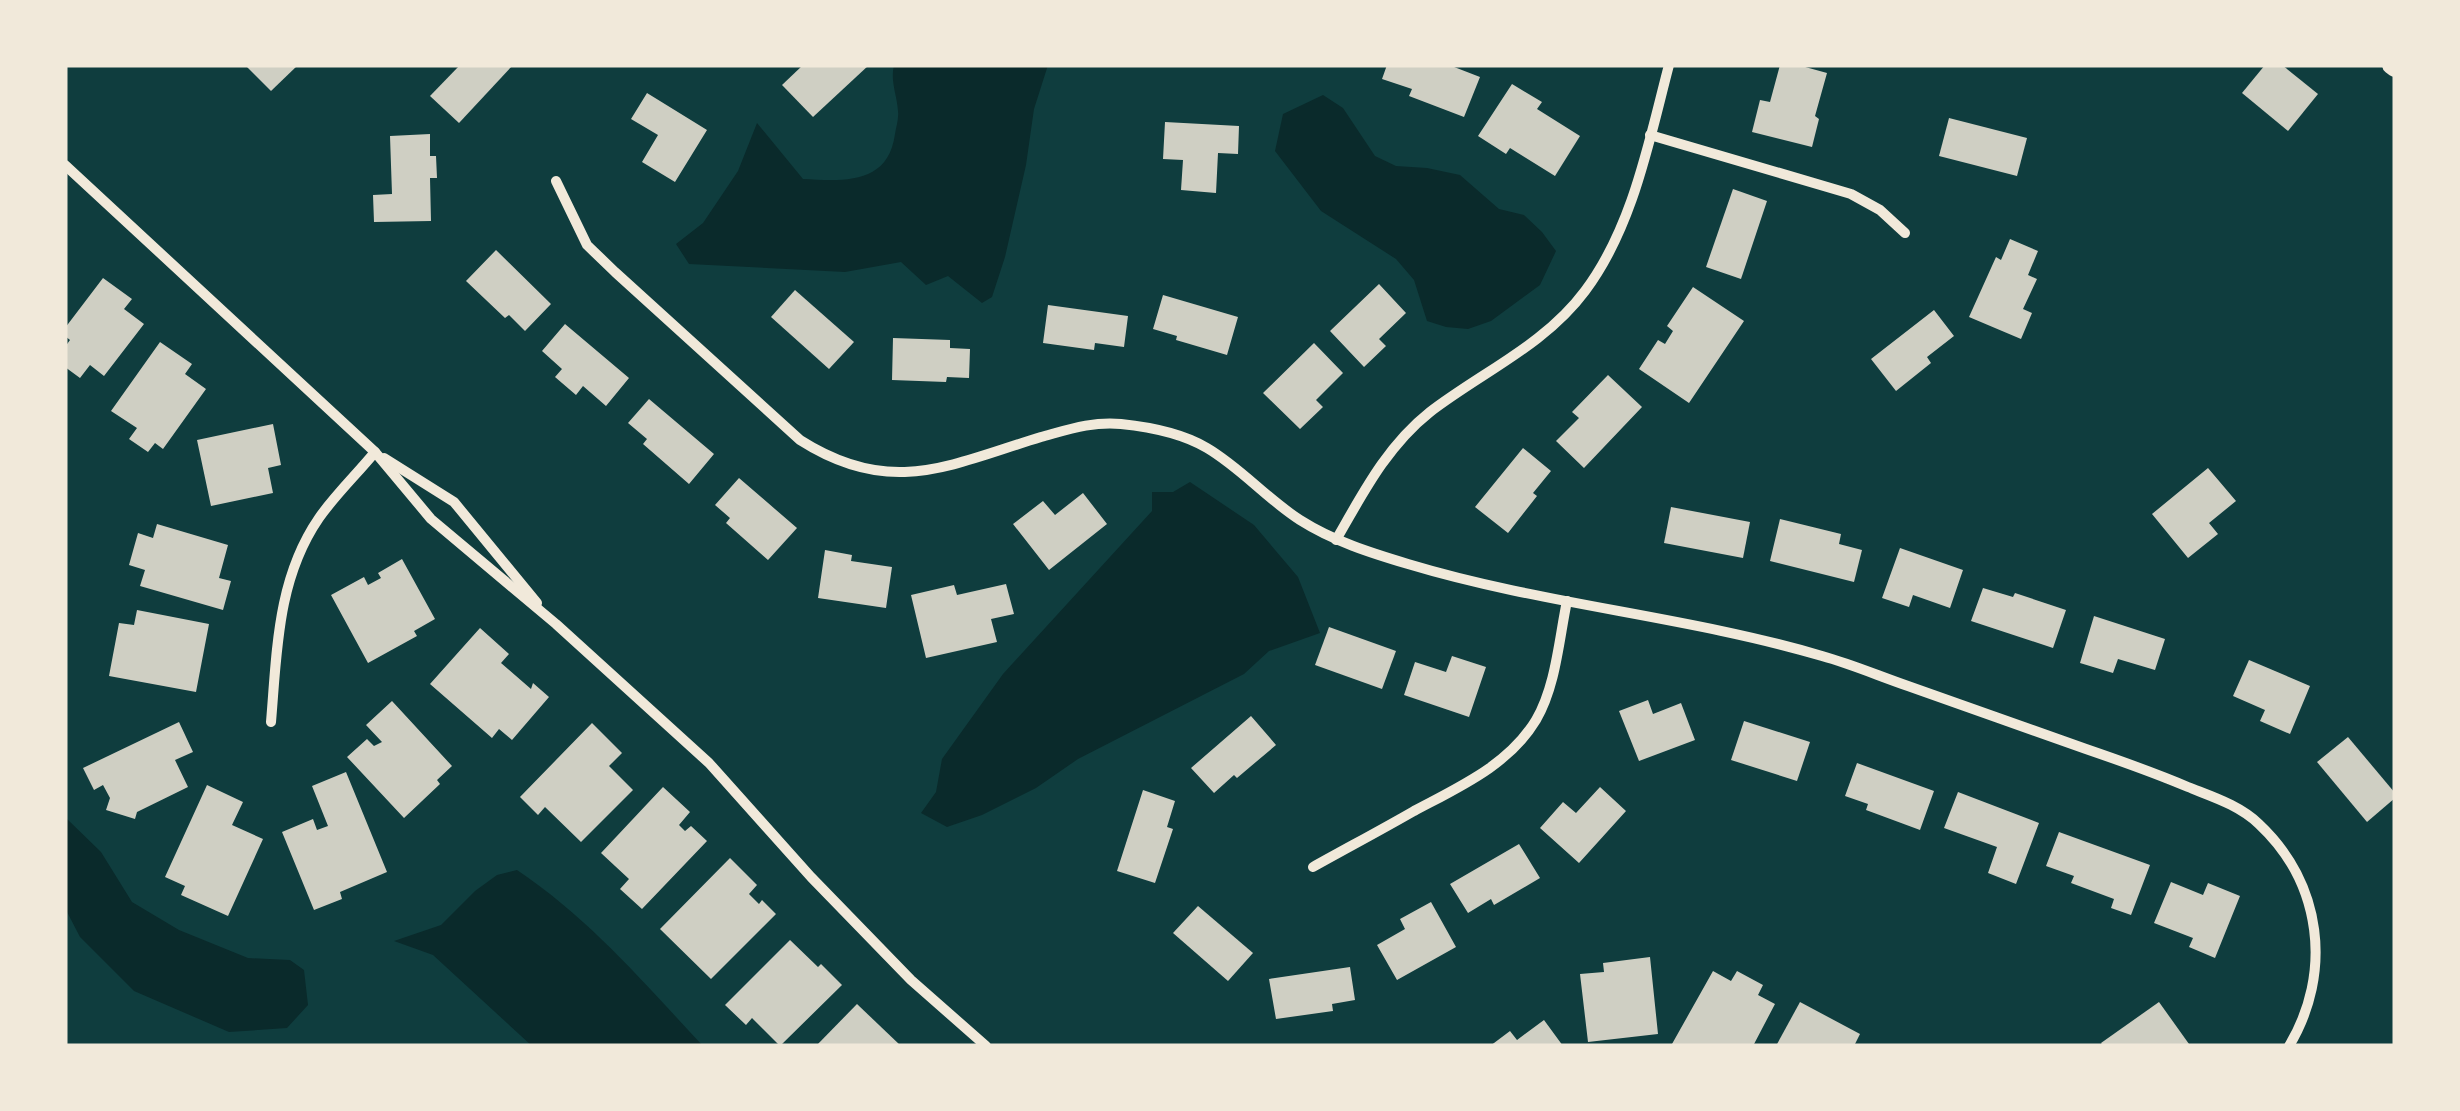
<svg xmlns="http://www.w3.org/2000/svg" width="2460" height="1111" viewBox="0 0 2460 1111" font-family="Inter,sans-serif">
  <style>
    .water { fill: #0a2a2b }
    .building { fill: #cfcfc3 }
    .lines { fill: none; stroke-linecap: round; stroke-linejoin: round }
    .minor { stroke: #f1e9da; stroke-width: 10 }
    .tertiary { stroke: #f1e9da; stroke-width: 18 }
  </style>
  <rect width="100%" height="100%" fill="#0f3d3e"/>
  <g class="water">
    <path d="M894 65H1048L1034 109 1026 165 1005 257 992 297 982 303 948 276 926 285 901 262 845 272 689 264 676 244 703 223 738 171 757 123 803 179C844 181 888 185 895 134 896 127 899 119 898 111 897 95 890 81 894 65Z"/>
    <path d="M1323 95 1343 108 1375 156 1396 166 1427 168 1460 175 1499 209 1524 215 1542 232 1556 251 1540 285 1491 321 1468 329 1446 327 1427 321 1414 280 1396 259 1321 211 1275 151 1283 114Z"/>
    <path d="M1190 482 1254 525 1298 577 1320 633 1269 651 1244 674 1078 759 1036 788 982 815 947 827 921 813 936 792 942 759 1003 674 1152 511V492H1173Z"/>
    <path d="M65 817 101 852 132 902 179 930 248 958 290 960 304 970 308 1005 287 1028 229 1032 134 991 80 937 65 908Z"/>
    <path d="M517 870C590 919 643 982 703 1046H532L433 955 394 941 441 925 475 891 497 875Z"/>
  </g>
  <g class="building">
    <path d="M245 65H298L271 91Z"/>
    <path d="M460 65H513L459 123 430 96Z"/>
    <path d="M803 65H869L813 117 782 85Z"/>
    <path d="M1387 65H1449L1480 77 1464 117 1409 96 1412 89 1382 79Z"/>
    <path d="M1780 65H1798L1827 73 1815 116 1819 119 1812 147 1752 132 1760 100 1770 102Z"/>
    <path d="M2265 65H2282L2318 94 2288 131 2242 93Z"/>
    <path d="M1512 84 1542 102 1537 109 1580 136 1555 176 1510 148 1506 154 1478 136Z"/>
    <path d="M647 93 707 130 675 182 642 162 658 135 631 119Z"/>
    <path d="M1949 118 2027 138 2017 176 1939 156Z"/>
    <path d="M1165 122 1239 126 1238 154 1218 153 1216 193 1181 190 1183 160 1163 159Z"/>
    <path d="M430 134V156H436L437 178H430L431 221 374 222 373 195 392 194 390 136Z"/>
    <path d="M1733 189 1767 201 1741 279 1706 267Z"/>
    <path d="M2010 239 2038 251 2028 275 2037 279 2023 309 2032 313 2021 339 1969 317 1996 257 2001 260Z"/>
    <path d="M496 250 551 304 525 331 509 315 505 318 466 281Z"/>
    <path d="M103 278 132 299 124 309 144 324 104 376 90 365 80 378 65 367V347L70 340 65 336V328Z"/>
    <path d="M1379 284 1406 313 1379 339 1386 346 1364 367 1330 331Z"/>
    <path d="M1693 287 1744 321 1689 403 1639 369 1658 340 1665 344 1673 331 1667 326Z"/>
    <path d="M795 290 854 342 829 369 771 317Z"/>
    <path d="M1163 295 1238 317 1227 355 1176 340 1177 336 1153 329Z"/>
    <path d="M1048 305 1128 316 1124 347 1095 343 1094 350 1043 343Z"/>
    <path d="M1934 310 1954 336 1927 357 1931 363 1896 391 1871 359Z"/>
    <path d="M565 324 629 378 606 406 583 386 576 395 555 377 562 369 542 351Z"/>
    <path d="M893 338 950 340V348L970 349 969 378 947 377 946 382 892 380Z"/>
    <path d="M160 342 192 364 185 374 206 389 163 449 155 443 148 452 129 439 137 428 111 411Z"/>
    <path d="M1314 343 1343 373 1316 400 1323 407 1300 429 1263 393Z"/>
    <path d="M1608 375 1642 407 1584 468 1556 441 1579 418 1572 412Z"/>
    <path d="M649 399 714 454 689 484 643 444 647 439 628 423Z"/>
    <path d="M273 424 281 465 268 468 273 493 211 506 197 440Z"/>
    <path d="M1523 448 1551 471 1533 493 1537 496 1508 533 1475 507Z"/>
    <path d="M2208 468 2236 501 2209 523 2218 534 2188 558 2152 514Z"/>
    <path d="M739 478 797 528 768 560 726 523 730 518 715 505Z"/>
    <path d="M1083 493 1107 524 1049 570 1013 524 1043 501 1055 515Z"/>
    <path d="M1671 507 1750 522 1743 558 1664 543Z"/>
    <path d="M1780 519 1841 534 1839 544 1862 550 1854 582 1770 561Z"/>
    <path d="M157 524 228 545 219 578 231 581 223 610 140 586 145 570 129 565 138 533 153 538Z"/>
    <path d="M1900 548 1963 570 1950 608 1913 595 1909 607 1882 598Z"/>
    <path d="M825 550 852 555 851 561 892 567 886 608 818 598Z"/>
    <path d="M402 559 435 619 414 631 417 636 368 663 331 595 364 577 368 585 381 578 378 573Z"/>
    <path d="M1006 584 1014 614 991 619 997 642 926 658 911 595 954 585 957 595Z"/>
    <path d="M1983 588 2013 597 2015 593 2066 610 2053 648 1971 621Z"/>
    <path d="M137 610 209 624 196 692 109 676 119 623 134 625Z"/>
    <path d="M2094 616 2165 639 2155 670 2118 659 2113 673 2080 663Z"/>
    <path d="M1329 627 1396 651 1382 689 1315 665Z"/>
    <path d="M480 628 509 654 501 663 531 689 533 683 549 697 512 740 499 729 492 738 430 684Z"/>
    <path d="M1452 656 1486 667 1469 717 1404 695 1415 662 1446 672Z"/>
    <path d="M2249 660 2310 686 2290 734 2260 721 2265 710 2233 696Z"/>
    <path d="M1648 700 1653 714 1681 703 1695 740 1639 761 1619 711Z"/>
    <path d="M392 701 452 766 437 780 440 784 404 818 347 757 367 739 374 746 382 742 366 725Z"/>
    <path d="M1251 716 1276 745 1237 778 1234 775 1214 793 1191 768Z"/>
    <path d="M1744 721 1810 742 1797 781 1731 760Z"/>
    <path d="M179 722 193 752 175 760 188 787 137 812 135 819 106 810 110 798 103 785 94 790 83 768Z"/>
    <path d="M592 723 622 753 609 766 633 790 581 842 545 807 538 815 520 797Z"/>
    <path d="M2348 737 2395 793V798L2367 822 2317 762Z"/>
    <path d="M1857 763 1934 791 1920 830 1866 810 1868 804 1845 796Z"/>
    <path d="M346 772 387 872 340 892 342 899 314 910 282 832 313 819 317 830 328 826 312 786Z"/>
    <path d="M207 785 243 802 232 825 263 839 228 916 181 895 185 886 165 877Z"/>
    <path d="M663 787 690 812 679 825 685 831 691 826 707 841 642 909 620 889 629 879 601 853Z"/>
    <path d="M1600 787 1626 811 1579 863 1540 828 1563 802 1576 813Z"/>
    <path d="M1143 790 1175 801 1167 827 1173 829 1155 883 1117 871Z"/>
    <path d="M1958 792 2039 823 2016 884 1988 873 1997 847 1944 828Z"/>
    <path d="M2059 832 2150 865 2131 915 2111 908 2114 899 2071 883 2074 876 2046 866Z"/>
    <path d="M1519 844 1540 878 1494 905 1491 899 1468 913 1450 884Z"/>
    <path d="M730 858 757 885 749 894 759 904 762 900 776 914 711 979 660 929Z"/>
    <path d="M2171 882 2203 895 2208 883 2240 896 2215 958 2189 947 2193 938 2154 923Z"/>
    <path d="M1431 902 1456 947 1397 980 1377 945 1405 929 1400 919Z"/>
    <path d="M1198 906 1253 953 1228 981 1173 933Z"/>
    <path d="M790 940 818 967 821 964 842 985 780 1046 752 1018 746 1025 725 1005Z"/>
    <path d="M1650 957 1658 1034 1588 1042 1580 974 1604 972 1603 963Z"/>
    <path d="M1350 967 1355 1000 1332 1004 1333 1011 1276 1019 1269 979Z"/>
    <path d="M1713 971 1731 981 1737 971 1763 985 1758 995 1775 1004 1753 1046 1672 1044Z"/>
    <path d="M1800 1002 1860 1034 1854 1046H1776Z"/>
    <path d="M2159 1002 2189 1044 2186 1046H2103L2101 1043Z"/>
    <path d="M857 1004 901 1046H816Z"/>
    <path d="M1544 1020 1563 1046H1490L1510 1031 1517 1040Z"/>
  </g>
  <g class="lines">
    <g class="minor">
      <path d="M1650 135 1851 194 1880 210 1905 233"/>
      <path d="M65 165 375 452 431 519 556 624 709 763 811 877 911 980 986 1046"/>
      <path d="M556 181 587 245 615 272 800 440C891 498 949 465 1041 437 1067 430 1093 421 1121 424 1150 427 1182 433 1207 448 1241 468 1267 499 1300 520 1333 541 1371 553 1408 564 1544 605 1687 616 1822 656 1851 664 1879 676 1908 686 1967 707 2027 728 2086 749 2121 761 2155 773 2188 787 2213 797 2239 805 2259 824 2322 883 2333 973 2289 1046"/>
      <path d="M384 458 454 502 537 603"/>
      <path d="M1336 540C1363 493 1387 446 1430 412 1482 372 1545 345 1585 291 1633 227 1649 141 1669 65"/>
      <path d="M271 722C277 651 277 579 319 518 335 495 357 474 375 452"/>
      <path d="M1313 867C1347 848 1381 830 1414 811 1459 787 1509 765 1536 720 1556 686 1559 639 1567 601"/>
    </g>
    <path class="tertiary" d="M2391 65 2395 68"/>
  </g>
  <rect width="2460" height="1111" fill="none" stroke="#f1e9da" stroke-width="135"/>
</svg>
